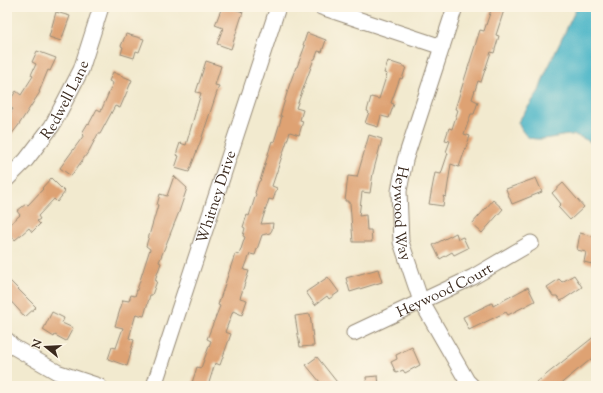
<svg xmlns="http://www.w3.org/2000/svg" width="603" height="393" viewBox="0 0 603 393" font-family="'Sorts Mill Goudy',serif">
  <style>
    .water { fill: #4bb6c8; stroke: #437073 }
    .building { fill: #dea273 }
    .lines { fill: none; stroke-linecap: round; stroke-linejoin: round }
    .minor-casing { stroke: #968a76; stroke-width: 17 }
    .minor { stroke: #fff; stroke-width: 15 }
    .labels { text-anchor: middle; stroke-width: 3; stroke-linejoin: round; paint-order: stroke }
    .street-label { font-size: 15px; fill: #3b2a1e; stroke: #fcf5e5 }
  </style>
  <rect width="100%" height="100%" fill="#fcf5e5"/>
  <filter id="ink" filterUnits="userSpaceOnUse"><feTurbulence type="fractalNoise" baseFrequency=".025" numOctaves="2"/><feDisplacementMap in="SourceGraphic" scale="8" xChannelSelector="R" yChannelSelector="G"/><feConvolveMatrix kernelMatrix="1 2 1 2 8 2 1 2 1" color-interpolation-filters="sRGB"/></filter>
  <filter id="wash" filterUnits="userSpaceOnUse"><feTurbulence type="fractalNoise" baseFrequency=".012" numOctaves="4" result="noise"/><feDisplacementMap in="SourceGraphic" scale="16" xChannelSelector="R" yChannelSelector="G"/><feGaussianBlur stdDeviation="0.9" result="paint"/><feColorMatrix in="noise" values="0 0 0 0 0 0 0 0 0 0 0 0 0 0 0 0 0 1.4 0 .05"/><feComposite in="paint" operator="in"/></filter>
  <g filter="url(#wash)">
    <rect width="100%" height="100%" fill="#f2eacf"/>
    <path class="water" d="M577 7H596V145C588 141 581 136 573 135 560 134 532 146 524 133 521 130 520 126 518 122L539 91 545 74Z"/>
    <g id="blocks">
      <g class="building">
        <path d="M222 7 230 10 231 8 243 12 231 49 217 44 223 28 215 25Z"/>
        <path d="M492 7H505L496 35 499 36 494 53 491 52 481 82 478 81 472 99 478 102 474 114H471L464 134 470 136 459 167 451 164 446 197 443 196 444 199 443 206 429 204 435 173 441 174 448 153 446 152 450 141 445 140 449 128 452 129 458 110 455 109 480 30 484 31Z"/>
        <path d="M56 12 70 16 61 41 49 37Z"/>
        <path d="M307 33 326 40 322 52 318 51 315 59H314L296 108 303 110 300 120 303 121 299 135 290 132 272 186 277 188 273 200 269 199 261 224 273 223 272 230 270 233 262 235 255 255 250 254 244 270 249 271 240 298 247 300 242 315 233 311 225 332 231 334 220 365 215 363 208 386H191L197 367 201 368 211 341 207 339 220 306 218 305 235 254 239 255 245 237 243 236 245 228 243 227 247 215 249 216 256 194 255 193 259 181H260L272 141 274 142 282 116H280L290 83 296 67H297L305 46 303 45Z"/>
        <path d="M126 34 144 39 139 52 136 51 134 58 121 54 123 47 121 46Z"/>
        <path d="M37 51 56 58 50 71 48 70 39 92H40L18 126 7 140V118L13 109 7 105 16 91 21 95 33 76 31 75 36 64 32 62Z"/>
        <path d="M206 61 221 66 215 85 219 86 201 140 189 172 175 168 179 156 176 155 180 143 186 145 201 93 196 92Z"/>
        <path d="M388 61 406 67 402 79 400 78 391 103 394 104 389 118 381 116 378 127 365 123 369 112 367 111 371 97 379 99 387 74 384 73Z"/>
        <path d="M113 72 132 80 120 108 115 106 100 134H98L89 151 71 176 60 168 84 135 82 133 88 123 89 124 97 109 101 111 113 83 109 81Z"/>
        <path d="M369 135 382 139 373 173 370 193 362 192 359 216 366 215 367 230H371L372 242H353L350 203H348V201H345L348 176 357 177Z"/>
        <path d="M174 176 187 188 179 212 159 262 161 263 155 280 157 281 152 295H150L144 316 136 314 129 338 134 340 130 353H131L127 366 108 359 112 347 116 348 123 328 115 326 123 300 129 301 131 295 135 296 150 249 146 246 158 205H157L160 194 167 196Z"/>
        <path d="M51 178 65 192 57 202 54 199 38 216 40 219 37 221 40 224 32 232 29 228 15 240 7 230V227L20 215 17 211 26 204 28 205 43 189 42 188Z"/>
        <path d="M536 178 542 192 512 204 506 189Z"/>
        <path d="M563 183 584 207 570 220 558 207 561 204 552 193Z"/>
        <path d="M493 200 503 209 482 233 472 224Z"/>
        <path d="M456 233 458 239 463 237 468 248 454 255 452 252 440 259 433 245Z"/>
        <path d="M580 233 596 237V265L584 262 586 252 577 250Z"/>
        <path d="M378 269 382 282 350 292 346 278Z"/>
        <path d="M574 275 582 287 561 301 557 296H553L547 287 559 279 562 282Z"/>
        <path d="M328 277 339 292 329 299 327 296 315 305 306 292Z"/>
        <path d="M7 278 36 307 25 317 7 297Z"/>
        <path d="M528 287 535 301 508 315 506 312 469 330 463 317 492 303 493 306Z"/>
        <path d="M52 312 64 318 62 323 73 328 66 341 55 335 54 337 43 330Z"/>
        <path d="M310 314 314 346 300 347 295 316Z"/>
        <path d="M596 335V355L558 386H532Z"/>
        <path d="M412 347 420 365 405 373 403 370 396 373 391 362 397 359 396 355Z"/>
        <path d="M317 357 340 386H320V382L306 365Z"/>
        <path d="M378 376 379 386H367L366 377Z"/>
      </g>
    </g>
  </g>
  <g filter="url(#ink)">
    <use href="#blocks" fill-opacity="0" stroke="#968a76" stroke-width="1"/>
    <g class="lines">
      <g class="minor-casing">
        <g id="minor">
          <path d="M321 7 442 47"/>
          <path id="s1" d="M455 7 405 160 399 191 401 242 421 301 467 381 472 386"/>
          <path id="s2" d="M7 179 26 160 52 126 81 70 101 7"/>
          <path id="s3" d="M354 333 473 277 531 243"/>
          <path d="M7 340 12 346 57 372 99 386"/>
          <path id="s4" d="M154 386 278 7"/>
        </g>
      </g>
      <use href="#minor" class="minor"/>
    </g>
  </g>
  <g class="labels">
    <g class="street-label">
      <text dy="5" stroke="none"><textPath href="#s2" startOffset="99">Redwell Lane</textPath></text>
      <text dy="5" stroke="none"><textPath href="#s4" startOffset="199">Whitney Drive</textPath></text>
      <text dy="5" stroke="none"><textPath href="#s1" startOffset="215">Heywood Way</textPath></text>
      <text dy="5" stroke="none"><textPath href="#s3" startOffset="100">Heywood Court</textPath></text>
    </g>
  </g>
  <rect width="603" height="393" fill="none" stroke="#fcf5e5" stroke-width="24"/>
  <g transform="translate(46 347) rotate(288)" stroke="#fcf5e5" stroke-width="3" paint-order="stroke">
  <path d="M0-3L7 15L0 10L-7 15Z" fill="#3b2a1e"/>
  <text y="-6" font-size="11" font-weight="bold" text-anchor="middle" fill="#3b2a1e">N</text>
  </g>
</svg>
